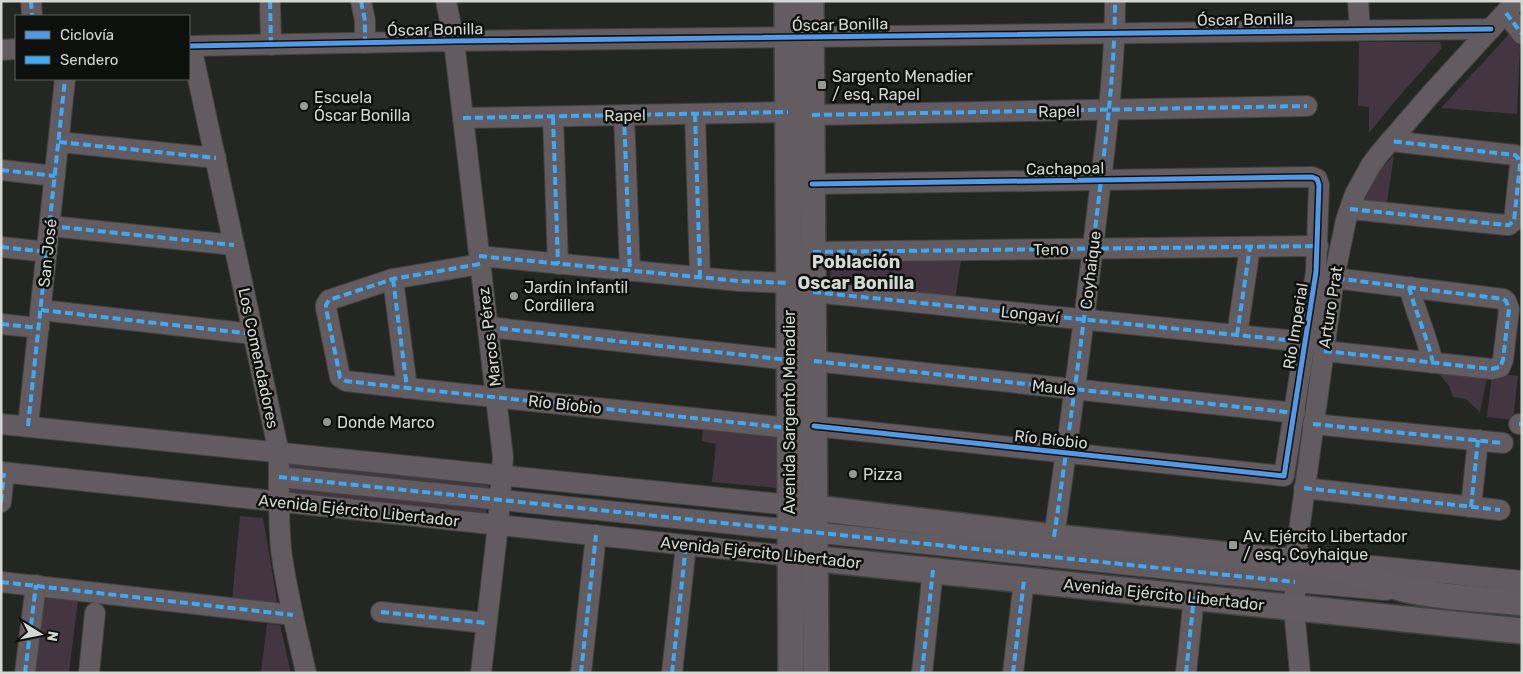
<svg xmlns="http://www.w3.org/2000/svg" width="1523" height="674" viewBox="0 0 1523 674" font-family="Rubik,sans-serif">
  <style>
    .green { fill: #443641 }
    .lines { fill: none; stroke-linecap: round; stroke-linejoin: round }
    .minor-casing { stroke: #404240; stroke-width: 22 }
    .major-casing { stroke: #404240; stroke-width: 28 }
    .minor { stroke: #625b60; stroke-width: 20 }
    .major { stroke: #635c60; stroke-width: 25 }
    .quiet { stroke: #3fa9f5; stroke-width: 4; stroke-dasharray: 8 4; stroke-linecap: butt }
    .cycleway-casing { stroke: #0e100e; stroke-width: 8 }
    .cycleway { stroke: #5399e6; stroke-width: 5 }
    .poi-dot { fill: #979996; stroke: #0e100e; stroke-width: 2 }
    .labels { text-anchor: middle; stroke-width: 5; stroke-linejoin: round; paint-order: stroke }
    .street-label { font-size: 16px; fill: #d5d7d4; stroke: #0e100e }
    .poi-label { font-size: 16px; fill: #d5d7d4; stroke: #0e100e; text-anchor: start }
    .neighbourhood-label { font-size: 18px; font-weight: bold; fill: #d4d9d3; stroke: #0e100e }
  </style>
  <rect width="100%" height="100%" fill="#242624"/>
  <g class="green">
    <path d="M1511 32 1520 47 1517 114 1441 108Z"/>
    <path d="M1359 42H1440L1442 48 1395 101 1369 133V107L1358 106Z"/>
    <path d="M1394 155 1387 202 1364 201 1373 178Z"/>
    <path d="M831 260H961L955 300 830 285Z"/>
    <path d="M1433 366 1488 372 1480 412 1466 399 1453 397 1449 386Z"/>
    <path d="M1492 373 1518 376 1513 420 1487 417Z"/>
    <path d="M703 426 782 434 779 488 712 482 716 444 702 441Z"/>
    <path d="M288 463 489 481 486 513 289 496Z"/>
    <path d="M240 516 263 518 278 606 232 601Z"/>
    <path d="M37 595 78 600 69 673H28Z"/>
    <path d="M267 624 280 625 291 673H261Z"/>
  </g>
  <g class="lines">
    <g class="minor-casing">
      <g id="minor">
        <path d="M31 1 32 16"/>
        <path d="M270 1 271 45"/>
        <path d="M361 1 365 21V43"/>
        <path d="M446 1 454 41 503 457 498 525 481 673"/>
        <path d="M1358 1 1360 30"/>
        <path d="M1506 13 1522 34"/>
        <path d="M189 46 454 41 1491 29"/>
        <path d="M191 46 279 453C279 485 278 517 281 549 286 590 297 632 306 673"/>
        <path d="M1 50 16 49"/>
        <path d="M695 114 700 277"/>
        <path d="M624 115 630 271"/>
        <path d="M812 115 1307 106"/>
        <path d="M553 117 558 264"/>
        <path d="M463 118 788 112"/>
        <path d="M59 142 216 158"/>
        <path d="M1 170 55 176"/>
        <path d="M812 184 1312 177 1317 179 1319 185 1316 272 1284 476 814 426"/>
        <path d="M1350 209 1506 225H1509L1514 221 1520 165 1518 158 1515 155 1390 141"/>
        <path d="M50 226 234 245"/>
        <path d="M1 247 47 252"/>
        <path d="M813 252 1318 246"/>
        <path d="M479 256 739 281 789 283"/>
        <path d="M480 264 393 279 329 300 326 305V308L340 377 346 381 407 388 789 428"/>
        <path d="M393 279 407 388"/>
        <path d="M1409 287C1416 313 1427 337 1433 363"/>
        <path d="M813 292 1306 342"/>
        <path d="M41 310 253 334"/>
        <path d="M1 324 39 328"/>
        <path d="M488 327 789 360"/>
        <path d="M1237 335 1250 247"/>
        <path d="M1324 351 1492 369 1500 367 1503 360 1509 309 1506 301 1503 299 1334 278"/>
        <path d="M814 361 1295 413"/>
        <path d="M1 424C264 451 527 478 790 505"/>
        <path d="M1313 424 1503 443"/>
        <path d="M1519 424H1522"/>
        <path d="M28 426 65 79"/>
        <path d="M1 472 790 556"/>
        <path d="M279 477 1295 582 1386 590"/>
        <path d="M1304 488 1500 510"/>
        <path d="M1 502 4 473"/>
        <path d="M1471 507 1478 440"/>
        <path d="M1054 537C1070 426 1085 316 1098 205 1106 138 1115 69 1115 1"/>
        <path d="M1345 566H1373L1522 581"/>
        <path d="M1 582 293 615"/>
        <path d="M381 612 486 623"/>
        <path d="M25 673 36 585"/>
        <path d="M89 673 95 613"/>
        <path d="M581 673 596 535"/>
        <path d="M672 673 686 545"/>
        <path d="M922 673 933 570"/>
        <path d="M1013 673 1024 580"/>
        <path d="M1186 673 1194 597"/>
        <path d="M1300 673 1295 620V560L1334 278 1346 220 1355 194 1371 165 1380 153 1431 94 1516 1"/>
      </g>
    </g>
    <g class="major-casing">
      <g id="major">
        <path d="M787 1 791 673"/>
        <path d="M811 1 816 673"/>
        <path d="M790 505 1054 537 1319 564C1348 569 1375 582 1404 589 1442 598 1483 599 1522 603"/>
        <path d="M790 556 1522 631"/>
      </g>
    </g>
    <use href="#minor" class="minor"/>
    <use href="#major" class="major"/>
    <g class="quiet">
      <path d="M31 1 32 16"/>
      <path d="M270 1 271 45"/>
      <path d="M361 1 365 21V43"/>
      <path d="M1506 13 1522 34"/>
      <path d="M695 114 700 277"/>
      <path d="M624 115 630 271"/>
      <path d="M812 115 1307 106"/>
      <path d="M553 117 558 264"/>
      <path d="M463 118 788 112"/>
      <path d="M59 142 216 158"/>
      <path d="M1 170 55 176"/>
      <path d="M1350 209 1506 225H1509L1514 221 1520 165 1518 158 1515 155 1390 141"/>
      <path d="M50 226 234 245"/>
      <path d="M1 247 47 252"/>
      <path d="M813 252 1318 246"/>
      <path d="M479 256 739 281 789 283"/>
      <path d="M480 264 393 279 329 300 326 305V308L340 377 346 381 407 388 789 428"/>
      <path d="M393 279 407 388"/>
      <path d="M1409 287C1416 313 1427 337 1433 363"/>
      <path d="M813 292 1306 342"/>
      <path d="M41 310 253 334"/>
      <path d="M1 324 39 328"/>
      <path d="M488 327 789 360"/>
      <path d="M1237 335 1250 247"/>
      <path d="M1324 351 1492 369 1500 367 1503 360 1509 309 1506 301 1503 299 1334 278"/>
      <path d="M814 361 1295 413"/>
      <path d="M1313 424 1503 443"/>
      <path d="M1519 424H1522"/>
      <path d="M28 426 65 79"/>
      <path d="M279 477 1295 582"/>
      <path d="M1304 488 1500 510"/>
      <path d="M1 502 4 473"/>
      <path d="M1471 507 1478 440"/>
      <path d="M1054 537C1070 426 1085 316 1098 205 1106 138 1115 69 1115 1"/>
      <path d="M1 582 293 615"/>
      <path d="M381 612 486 623"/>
      <path d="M25 673 36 585"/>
      <path d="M581 673 596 535"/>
      <path d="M672 673 686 545"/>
      <path d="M922 673 933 570"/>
      <path d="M1013 673 1024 580"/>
      <path d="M1186 673 1194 597"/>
    </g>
    <g class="cycleway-casing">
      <g id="cycleway">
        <path d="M189 46 454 41 1491 29"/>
        <path d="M812 184 1312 177 1317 179 1319 185 1316 272 1284 476 814 426"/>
      </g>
    </g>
    <use href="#cycleway" class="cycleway"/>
  </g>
  <g class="poi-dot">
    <rect x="817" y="80" width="10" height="10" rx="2.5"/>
    <circle cx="304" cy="106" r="5"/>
    <circle cx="514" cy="296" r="5"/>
    <circle cx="327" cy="422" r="5"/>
    <circle cx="853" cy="474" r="5"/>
    <rect x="1228" y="540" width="10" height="10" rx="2.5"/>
  </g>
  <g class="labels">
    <g class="street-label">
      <text transform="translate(1245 19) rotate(-1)" y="6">Óscar Bonilla</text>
      <text transform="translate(840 24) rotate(-1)" y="6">Óscar Bonilla</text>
      <text transform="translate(435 29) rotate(-1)" y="6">Óscar Bonilla</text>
      <text transform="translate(1059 111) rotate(-1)" y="6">Rapel</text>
      <text transform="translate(625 115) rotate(-1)" y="6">Rapel</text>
      <text transform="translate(1065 168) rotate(-1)" y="6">Cachapoal</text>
      <text transform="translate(1051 249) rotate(-1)" y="6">Teno</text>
      <text transform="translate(47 253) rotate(-84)" y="6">San José</text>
      <text transform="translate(1090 270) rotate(-83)" y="6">Coyhaique</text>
      <text transform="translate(1330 307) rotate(-81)" y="6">Arturo Prat</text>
      <text transform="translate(1030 314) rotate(6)" y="6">Longaví</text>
      <text transform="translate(1295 326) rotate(-81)" y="6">Río Imperial</text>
      <text transform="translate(489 337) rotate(-97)" y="6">Marcos Pérez</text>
      <text transform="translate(259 358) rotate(78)" y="6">Los Comendadores</text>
      <text transform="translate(1054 387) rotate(6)" y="6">Maule</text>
      <text transform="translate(565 404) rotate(6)" y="6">Río Bíobio</text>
      <text transform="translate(789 412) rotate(-90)" y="6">Avenida Sargento Menadier</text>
      <text transform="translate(1051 439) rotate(6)" y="6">Río Bíobio</text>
      <text transform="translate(359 510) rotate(6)" y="6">Avenida Ejército Libertador</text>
      <text transform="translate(761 552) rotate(6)" y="6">Avenida Ejército Libertador</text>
      <text transform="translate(1164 594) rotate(6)" y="6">Avenida Ejército Libertador</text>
    </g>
    <g class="poi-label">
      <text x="832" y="82">Sargento Menadier<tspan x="832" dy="18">/ esq. Rapel</tspan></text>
      <text x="314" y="103">Escuela<tspan x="314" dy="18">Óscar Bonilla</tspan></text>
      <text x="524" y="293">Jardín Infantil<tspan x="524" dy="18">Cordillera</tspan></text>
      <text x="337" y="428">Donde Marco</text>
      <text x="863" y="480">Pizza</text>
      <text x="1243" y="542">Av. Ejército Libertador<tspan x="1243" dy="18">/ esq. Coyhaique</tspan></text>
    </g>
    <g class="neighbourhood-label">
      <text x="856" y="268">Población<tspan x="856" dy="21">Oscar Bonilla</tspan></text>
    </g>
  </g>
  <rect width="1523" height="674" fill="none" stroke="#d5d7d4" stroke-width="5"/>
  <rect x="15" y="15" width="175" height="65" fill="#0e100e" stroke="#5e605d"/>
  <rect x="25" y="31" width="25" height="8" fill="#5399e6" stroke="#5e605d"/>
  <text x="60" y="40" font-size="15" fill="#d5d7d4">Ciclovía</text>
  <rect x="25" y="56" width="25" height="8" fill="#3fa9f5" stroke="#5e605d"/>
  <text x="60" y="65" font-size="15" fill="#d5d7d4">Sendero</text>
  <g transform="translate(40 634) rotate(100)" stroke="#0e100e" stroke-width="4" paint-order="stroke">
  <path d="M0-4L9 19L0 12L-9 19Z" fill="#d5d7d4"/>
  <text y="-8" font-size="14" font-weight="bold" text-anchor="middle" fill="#d5d7d4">N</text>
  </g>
</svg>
